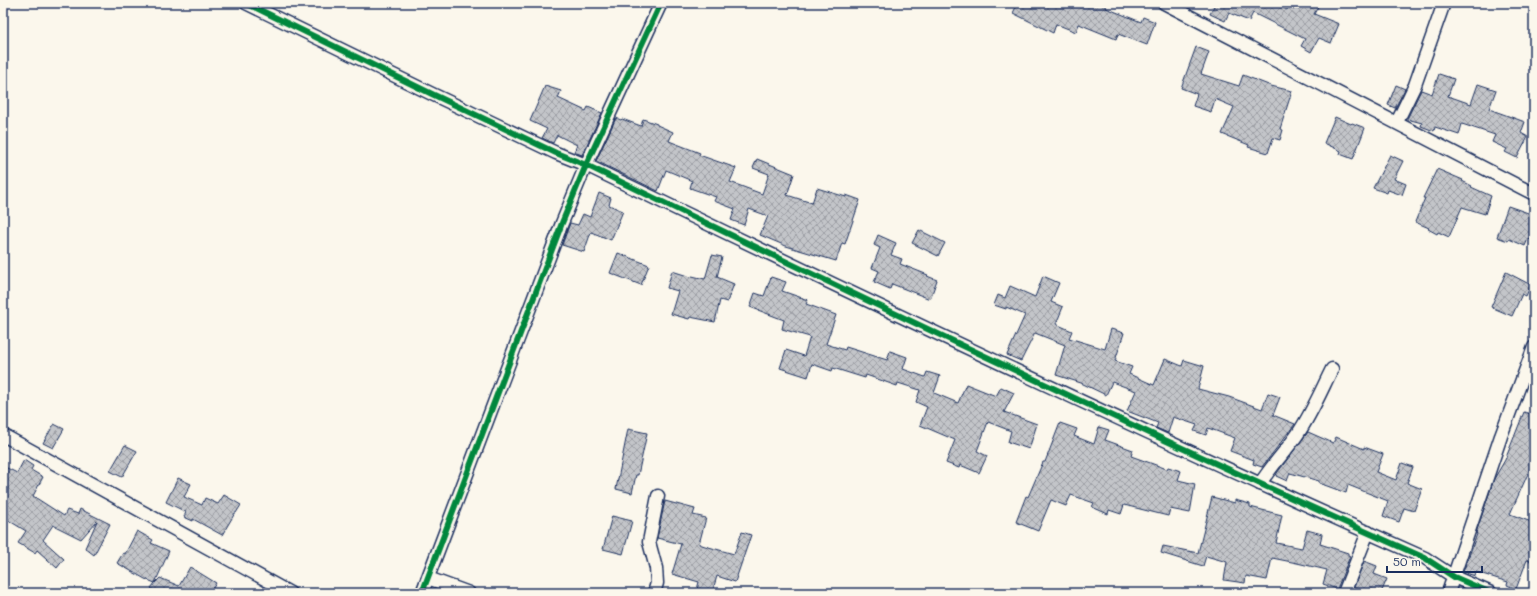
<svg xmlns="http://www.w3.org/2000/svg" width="1537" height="596" viewBox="0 0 1537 596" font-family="Mali,sans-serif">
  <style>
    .building { fill: url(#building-cross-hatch); stroke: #1b2f5e }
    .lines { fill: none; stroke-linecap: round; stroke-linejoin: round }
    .minor-casing { stroke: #1b2f5e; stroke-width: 15 }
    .minor { stroke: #fbf7ec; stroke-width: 12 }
    .cycleway-casing { stroke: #fbf7ec; stroke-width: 8 }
    .cycleway { stroke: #00873e; stroke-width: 6 }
  </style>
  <defs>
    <pattern id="building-cross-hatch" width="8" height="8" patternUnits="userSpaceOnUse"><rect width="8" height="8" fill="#c3c5c9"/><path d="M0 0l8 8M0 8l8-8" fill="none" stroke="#9ea0a6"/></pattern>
  </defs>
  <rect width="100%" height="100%" fill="#fbf7ec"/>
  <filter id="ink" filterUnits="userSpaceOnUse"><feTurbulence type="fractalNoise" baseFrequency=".025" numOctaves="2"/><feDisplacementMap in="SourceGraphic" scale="8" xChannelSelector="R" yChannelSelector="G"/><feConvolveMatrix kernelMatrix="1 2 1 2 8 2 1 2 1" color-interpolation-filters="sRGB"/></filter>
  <g filter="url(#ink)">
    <g class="building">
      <path d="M1018 3H1098L1107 7 1106 8 1141 22 1143 17 1155 22 1147 45 1118 34 1116 39 1079 24 1076 32 1056 24 1053 33 1013 13Z"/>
      <path d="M1206 3H1274L1287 10 1290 3H1320L1314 14 1339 24 1331 43 1319 38 1311 52 1301 46 1305 39 1253 13 1249 21 1229 13 1225 21 1210 14 1214 6Z"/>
      <path d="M1196 47 1209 52 1201 74 1239 86 1243 75 1271 86 1292 91 1280 129 1283 130 1280 140 1273 138 1268 153 1248 147 1249 145 1222 134 1234 107 1215 99 1211 112 1193 106 1197 94 1181 88Z"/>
      <path d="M1439 74 1454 79 1448 96 1471 104 1478 84 1496 90 1489 109 1525 122 1521 133 1528 137 1517 158 1505 152 1507 149 1492 142 1495 135 1462 124 1459 135 1435 127 1434 131 1421 126 1422 123 1407 119 1421 90 1432 94Z"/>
      <path d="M1396 85 1405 89 1395 108 1388 105Z"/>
      <path d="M545 86 561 91 558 98 586 111 588 107 602 113 582 155 574 152 577 145 557 135 553 143 542 138 547 129 530 121Z"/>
      <path d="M1335 117 1351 124 1352 123 1365 128 1353 159 1340 154 1341 151 1324 143Z"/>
      <path d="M616 118 621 120 622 119 641 126 643 119 657 124V125L673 132 669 141 700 153 699 155 736 168 730 182 762 194 769 174 753 168 757 159 794 174 787 195 812 203 817 188 846 197V195L860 200 845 244 842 243 836 261 786 246 760 235 768 216 749 209 744 225 731 220 735 209 714 201 716 197 690 188 692 181 666 170 658 191 596 161Z"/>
      <path d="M1390 155 1403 161 1394 179 1406 184 1402 195 1388 190 1387 193 1373 188Z"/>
      <path d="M1437 169 1463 180 1462 181 1472 186 1471 187 1491 196 1485 214 1462 207 1449 237 1438 232 1437 234 1428 229 1429 228 1415 222 1425 198H1423Z"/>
      <path d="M599 193 611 198 609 205 623 211 611 240 591 232 584 252 562 245 570 223 578 225 583 214 590 217Z"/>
      <path d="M1508 206 1534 215V241L1528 239 1525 246 1509 239 1508 241 1497 237Z"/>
      <path d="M919 230 945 243 938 256 912 243Z"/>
      <path d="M878 235 896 243 891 255 902 259 900 264 928 275 927 276 937 280 930 299 892 284 890 289 874 282 879 271 872 268 880 248 874 245Z"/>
      <path d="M618 253 649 265 641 285 610 273Z"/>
      <path d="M712 255 722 257 717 277 734 284 727 302 720 300 715 322 690 317 689 319 671 314 678 291 667 288 672 271 691 277 692 276 705 279Z"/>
      <path d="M1506 272 1531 285 1526 296 1522 294 1512 316 1491 307Z"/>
      <path d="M1043 276 1059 283 1051 302 1063 307 1056 324 1072 331 1069 338 1105 349 1111 329 1124 333 1115 361 1132 367 1129 374 1154 385 1165 359 1182 366 1184 360 1204 366 1198 389 1229 397 1262 409 1268 393 1280 397 1273 415 1295 424 1262 467 1253 464 1254 460 1230 451 1235 438 1208 428 1206 435 1194 431 1197 425 1173 417 1168 433 1156 428 1158 423 1127 411 1136 391 1112 382 1106 395 1081 383 1056 375 1065 345 1035 333 1021 361 1007 355 1025 315 1006 307V309L994 305 998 295 1005 298 1010 286 1035 297Z"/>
      <path d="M771 277 786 282 782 291 808 300 806 304 836 315 826 344 845 350 846 347 887 360 890 351 907 357 903 369 925 377 927 372 940 376 934 393 958 403 966 384 996 396 1001 387 1014 393 1004 412 1037 424 1029 449 1008 442 1011 431 988 422 977 451 987 456 979 473 960 465 959 468 946 463 955 440 920 425 927 407 916 402 920 390 898 383 897 386 866 375 865 378 833 368 832 371 812 364 808 377 780 368 786 350 804 356 810 337 782 329 784 320 750 307 755 293 764 296Z"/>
      <path d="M1524 412 1534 415V460L1510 514 1534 523V562L1527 560 1516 589 1507 585 1508 582 1476 572 1475 576 1463 572 1477 534 1476 533 1494 479 1505 460Z"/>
      <path d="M1060 423 1077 429 1074 436 1094 444 1099 427 1109 430 1105 440 1133 450 1131 456 1167 469 1168 467 1181 471 1178 480 1195 484 1190 513 1170 509 1168 516 1124 505 1121 514 1109 510 1108 514 1092 507 1094 503 1071 495 1066 506 1051 500 1038 531 1016 522 1026 496 1028 497 1043 462H1045Z"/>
      <path d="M54 424 64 429 53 448 43 443Z"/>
      <path d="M628 429 647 433 638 475H636L632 493 616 489Z"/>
      <path d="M1308 432 1333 443 1336 437 1364 449V447L1383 454 1376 472 1396 480 1402 463 1413 467 1407 483 1422 489 1414 511 1404 508 1399 522 1383 516 1388 501 1348 485 1346 493 1319 483V481L1290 473 1287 481 1276 476 1277 473Z"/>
      <path d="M125 445 137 451 122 477 110 471Z"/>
      <path d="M24 460 33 466 31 470 43 477 33 496 64 516 67 510 78 514 80 509 110 524 94 555 85 548 97 521 81 539 53 525 43 540 64 559 57 568 37 550 35 553 18 543 26 531 3 517V466L17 473Z"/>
      <path d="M178 478 191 484 184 497 202 505 205 498 218 504 224 495 241 505 236 513H235L222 535 193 519V521L184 517 186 512 166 502Z"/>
      <path d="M1212 497 1235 503V500L1250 504V507L1282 515 1276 543 1302 548 1307 530 1322 534 1320 544 1348 553V555L1350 556 1337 589 1323 584 1327 570 1297 563 1272 558 1267 580 1246 576 1245 583 1224 580 1227 562 1206 556 1203 566 1161 553 1163 546 1198 553Z"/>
      <path d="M665 501 695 509 693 515 706 518 699 544 705 546 734 554 742 532 751 535 735 582 717 576 712 593H696L699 582 672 574 681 544 657 538Z"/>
      <path d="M612 516 632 521 623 554 603 549Z"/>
      <path d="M137 531 153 540 151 543 169 551 155 583 160 578 179 586 190 567 216 583 210 593H157L151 588 155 583 145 579 117 563 123 553 125 554Z"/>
      <path d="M1364 561 1377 566 1374 574 1387 579 1381 593H1360L1353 590Z"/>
    </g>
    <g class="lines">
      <g class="minor-casing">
        <g id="minor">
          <path d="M246 3 432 94 556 153 586 165C864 300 1143 433 1425 558L1454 577 1491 593"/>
          <path d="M1164 3 1534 194"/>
          <path d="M1397 122 1415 85 1444 3"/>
          <path d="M3 435 290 593"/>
          <path d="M1260 484C1271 466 1285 452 1297 435 1311 415 1321 391 1332 369"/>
          <path d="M428 578 469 593"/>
          <path d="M422 593 562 223 586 165 661 3"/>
          <path d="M654 593 657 583 656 568 649 542 658 496"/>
          <path d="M1344 593 1368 532"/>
          <path d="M1448 593 1501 436 1534 347"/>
        </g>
      </g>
      <use href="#minor" class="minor"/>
      <g class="cycleway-casing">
        <g id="cycleway">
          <path d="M246 3 432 94 556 153 586 165C864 300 1143 433 1425 558L1454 577 1491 593"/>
          <path d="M422 593 562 223 586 165 661 3"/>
        </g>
      </g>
      <use href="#cycleway" class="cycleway"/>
    </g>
  </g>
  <rect width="1537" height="596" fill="none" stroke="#fbf7ec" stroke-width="16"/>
  <rect x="8" y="8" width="1521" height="580" fill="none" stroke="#1b2f5e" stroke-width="1.5" filter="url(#ink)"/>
  <path d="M1387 566v6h95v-6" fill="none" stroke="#1b2f5e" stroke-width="2"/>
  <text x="1393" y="566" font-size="12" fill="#1b2f5e" stroke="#fbf7ec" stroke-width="3" paint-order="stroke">50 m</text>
</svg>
